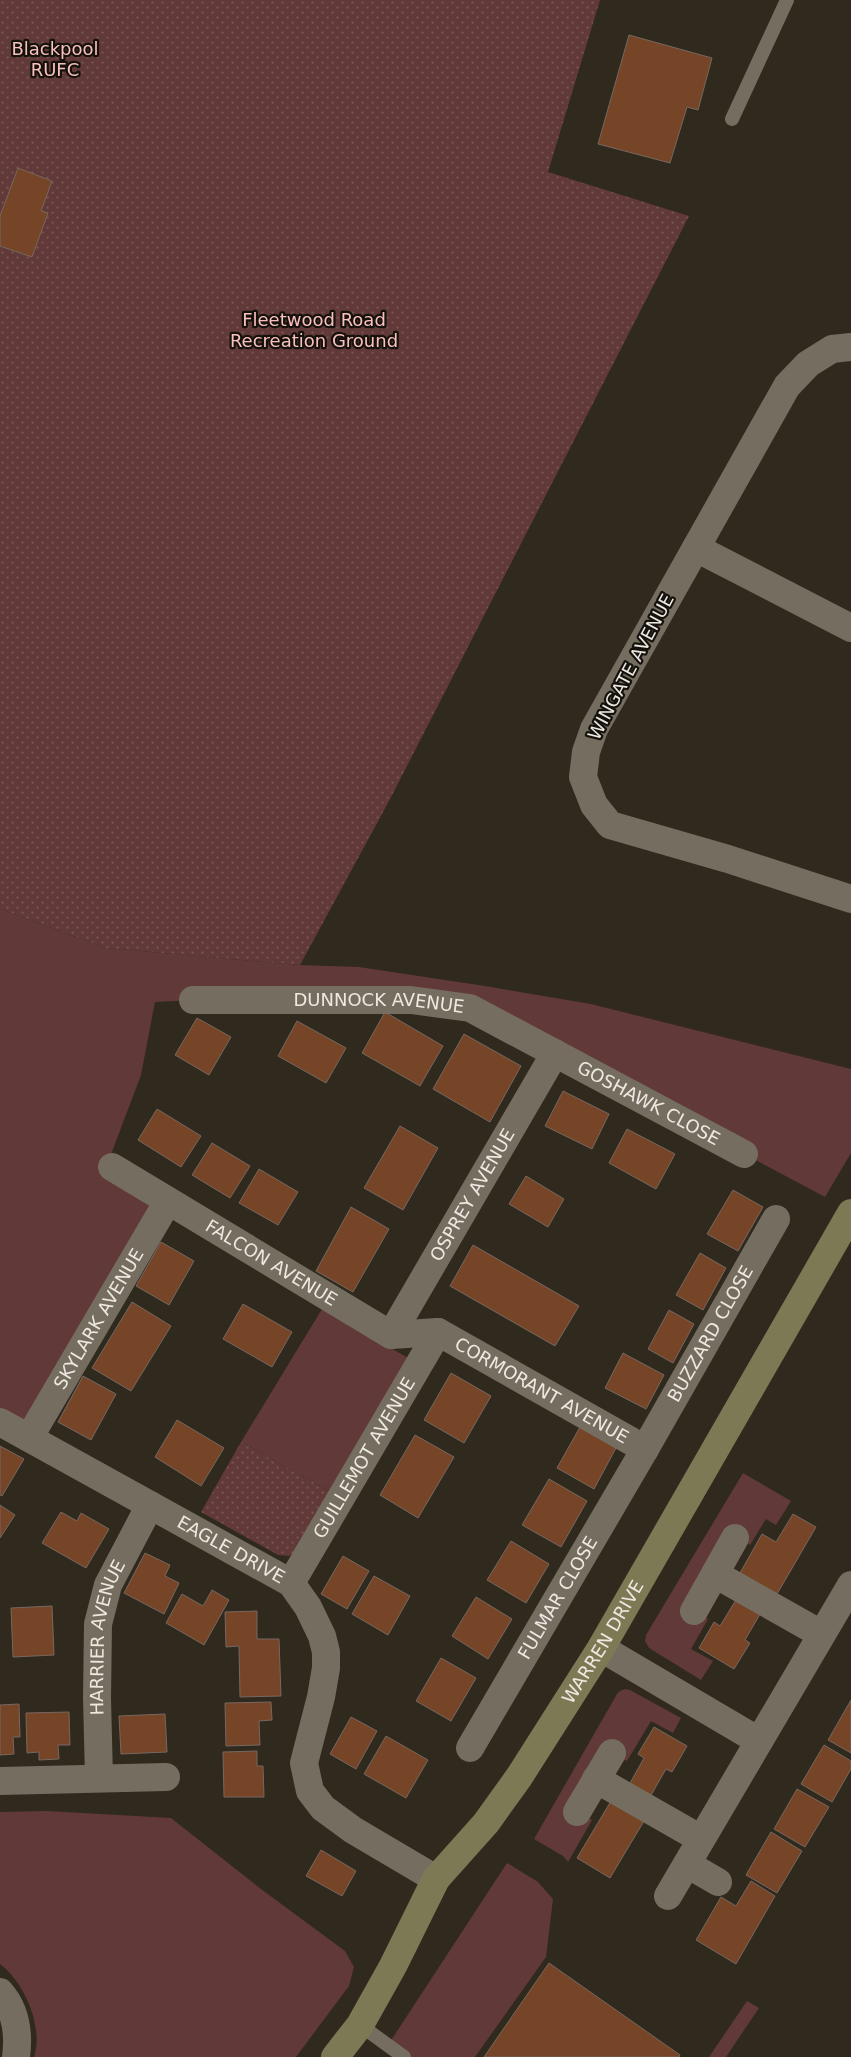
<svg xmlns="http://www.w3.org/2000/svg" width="851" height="2057" viewBox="0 0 851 2057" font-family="'DejaVu Sans',sans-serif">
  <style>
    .grass { fill: #613938 }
    .park { fill: url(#park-dots) }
    .building { fill: #764527; stroke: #766860 }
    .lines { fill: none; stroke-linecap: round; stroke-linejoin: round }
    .service { stroke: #756d60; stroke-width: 14 }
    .minor { stroke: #756d60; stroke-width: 28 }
    .secondary { stroke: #7e7955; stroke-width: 28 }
    .labels { text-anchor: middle; stroke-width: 4.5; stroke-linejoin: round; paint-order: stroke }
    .park-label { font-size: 18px; fill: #fac0be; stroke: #15120d }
    .street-label { font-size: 18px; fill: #ede9e1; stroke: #15120d }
  </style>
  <defs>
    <pattern id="park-dots" width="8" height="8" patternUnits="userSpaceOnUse" patternTransform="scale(1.25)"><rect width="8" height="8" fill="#613938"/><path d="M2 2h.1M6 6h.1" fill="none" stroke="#785654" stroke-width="1.8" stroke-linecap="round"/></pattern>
  </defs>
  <rect width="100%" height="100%" fill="#30291e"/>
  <g class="grass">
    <path d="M0 909 106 948 300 965 359 967 485 986 591 1004 851 1069V1153L825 1197 470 1008 193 1000 155 1002 141 1075 107 1165 168 1201 29 1438 0 1422Z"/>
    <path d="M322 1309 410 1359 331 1492 241 1442Z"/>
    <path d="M743 1473 791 1501 776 1525 766 1519 750 1545 736 1538 694 1611 708 1619 691 1649 713 1661 701 1680 649 1648 645 1641 646 1635Z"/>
    <path d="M625 1689 630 1690 681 1718 673 1733 651 1721 627 1761 612 1753 577 1812 592 1820 568 1862 563 1856 534 1839 617 1694 620 1691Z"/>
    <path d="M47 1811 171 1818 261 1889 345 1951 354 1967 349 1986 296 2057H34C44 2027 24 1982 0 1964V1812Z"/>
    <path d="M507 1863 538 1882 553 1899 546 1957 475 2057H404L388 2045Z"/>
    <path d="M747 2001 759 2008 726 2057H709Z"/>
  </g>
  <g class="park">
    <path d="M0 0H600L548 172 689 216 389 801 300 965 106 948 0 909Z"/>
    <path d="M241 1442 331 1492 297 1550 289 1556 278 1555 201 1512Z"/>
  </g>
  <g class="building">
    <path d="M629 35 712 58 698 110 687 107 670 163 598 144Z"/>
    <path d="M18 168 52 181 41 211 48 213 32 257 0 246V216Z"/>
    <path d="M385 1012 443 1046 420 1086 362 1053Z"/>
    <path d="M197 1018 231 1037 209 1075 175 1055Z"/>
    <path d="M297 1021 346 1048 326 1083 278 1056Z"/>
    <path d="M464 1034 521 1066 490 1122 433 1089Z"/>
    <path d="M563 1091 609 1114 592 1149 545 1126Z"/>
    <path d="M157 1109 201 1136 181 1167 138 1140Z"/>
    <path d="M400 1126 438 1148 403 1210 364 1188Z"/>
    <path d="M627 1129 675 1154 656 1189 609 1163Z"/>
    <path d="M212 1143 250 1166 230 1198 192 1175Z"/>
    <path d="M259 1169 298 1192 278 1225 239 1203Z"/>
    <path d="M526 1176 564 1199 548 1227 509 1204Z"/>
    <path d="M733 1190 763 1207 738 1251 707 1234Z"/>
    <path d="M351 1207 389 1229 353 1292 316 1271Z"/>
    <path d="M161 1242 194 1261 169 1305 136 1286Z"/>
    <path d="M473 1245 579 1306 555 1346 450 1286Z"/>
    <path d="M700 1253 726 1268 703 1310 676 1295Z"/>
    <path d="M132 1302 171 1326 131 1391 92 1368Z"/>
    <path d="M243 1304 292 1332 272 1367 223 1339Z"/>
    <path d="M669 1310 694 1324 673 1363 648 1349Z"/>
    <path d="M623 1353 664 1375 646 1409 605 1388Z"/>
    <path d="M451 1373 491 1396 464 1443 424 1420Z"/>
    <path d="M83 1376 116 1394 91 1440 58 1422Z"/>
    <path d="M177 1420 224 1448 201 1486 155 1457Z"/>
    <path d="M580 1427 616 1448 594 1489 557 1468Z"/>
    <path d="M415 1435 454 1457 418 1518 380 1495Z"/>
    <path d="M0 1446 24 1459 2 1496 0 1495Z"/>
    <path d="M549 1479 587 1501 561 1547 522 1525Z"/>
    <path d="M0 1505 15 1515 0 1538Z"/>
    <path d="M61 1512 77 1521 81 1513 109 1529 86 1568 42 1543Z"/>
    <path d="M793 1514 816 1527 777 1594 740 1573 762 1534 776 1542Z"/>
    <path d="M511 1541 549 1564 526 1603 487 1580Z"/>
    <path d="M145 1553 170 1565 165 1576 179 1583 164 1614 124 1593Z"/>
    <path d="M343 1556 369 1571 347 1609 321 1594Z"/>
    <path d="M374 1576 410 1596 388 1635 352 1614Z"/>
    <path d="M212 1590 229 1600 204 1645 166 1623 182 1594 203 1606Z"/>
    <path d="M739 1595 763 1609 745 1640 750 1643 734 1669 699 1648 714 1622 720 1626Z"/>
    <path d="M476 1597 512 1619 488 1659 452 1636Z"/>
    <path d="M52 1606 54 1655 13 1657 11 1608Z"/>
    <path d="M257 1611V1639H279L281 1696 240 1697 239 1646 226 1647 225 1612Z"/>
    <path d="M441 1658 476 1678 451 1721 416 1701Z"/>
    <path d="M851 1700V1753L828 1740Z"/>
    <path d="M271 1702 272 1720 259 1721 260 1745 226 1746 225 1703Z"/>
    <path d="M19 1704 20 1737H13L14 1754 0 1755V1705Z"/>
    <path d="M69 1712 70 1745H58L59 1759 39 1760V1752L27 1753 26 1713Z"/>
    <path d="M165 1714 167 1752 121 1754 119 1716Z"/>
    <path d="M351 1717 377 1731 356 1769 330 1754Z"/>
    <path d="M654 1727 687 1746 672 1772 666 1769 650 1797 629 1785 644 1758 638 1754Z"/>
    <path d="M386 1736 428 1760 406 1798 364 1774Z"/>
    <path d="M824 1745 851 1761V1769L832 1802 801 1784Z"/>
    <path d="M257 1751V1766H263L264 1797H224L223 1752Z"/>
    <path d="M797 1789 829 1807 805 1847 774 1829Z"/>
    <path d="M611 1801 644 1821 610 1878 577 1858Z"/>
    <path d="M771 1832 802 1851 777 1893 746 1875Z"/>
    <path d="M321 1850 356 1871 342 1896 306 1876Z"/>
    <path d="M751 1881 775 1896 736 1964 696 1940 721 1897 736 1906Z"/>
    <path d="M549 1963 680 2055 679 2057H484Z"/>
  </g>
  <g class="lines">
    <g class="service">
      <path d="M732 119 787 0"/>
      <path d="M360 2025 404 2057"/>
    </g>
    <g class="minor">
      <path d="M851 347 832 349 808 364 787 386 594 729 586 752 583 777 594 805 610 825 728 859 851 899"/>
      <path d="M696 548 851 628"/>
      <path id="s1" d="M193 1000H411L470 1008 744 1154"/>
      <path id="s2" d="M112 1167 391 1335 438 1332"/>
      <path id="s3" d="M438 1332 645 1449"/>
      <path id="s4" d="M391 1335 555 1053"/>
      <path id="s5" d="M0 1422 291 1583 308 1607 322 1636 326 1652V1668L321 1697 304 1763 310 1791 323 1808 353 1830 436 1879"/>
      <path id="s6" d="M29 1438 168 1201"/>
      <path d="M715 1574 821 1634"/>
      <path id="s7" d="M291 1583 438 1332"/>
      <path d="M694 1611 735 1538"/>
      <path d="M601 1648 759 1741"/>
      <path id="s8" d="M470 1748 645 1449 776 1219"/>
      <path id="s9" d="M99 1778 97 1698 98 1624 108 1585 150 1505"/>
      <path d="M596 1779 701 1839"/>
      <path d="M0 1781 166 1777"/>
      <path d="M577 1812 612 1753"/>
      <path d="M687 1864 718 1882"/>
      <path d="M668 1896 851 1585"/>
      <path d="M0 1992C16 2010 19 2034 16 2057"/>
    </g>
    <path class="secondary" id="s10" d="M335 2057 360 2025 393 1966 436 1879 486 1823 519 1777 601 1648 851 1213"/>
  </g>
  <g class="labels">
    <g class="park-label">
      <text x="55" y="55">Blackpool<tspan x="55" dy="21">RUFC</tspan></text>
      <text x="314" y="326">Fleetwood Road<tspan x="314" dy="21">Recreation Ground</tspan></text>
    </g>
    <g class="street-label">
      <text transform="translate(631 667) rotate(-62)" y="6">WINGATE AVENUE</text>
      <text dy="6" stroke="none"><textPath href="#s1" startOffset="186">DUNNOCK AVENUE</textPath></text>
      <text dy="6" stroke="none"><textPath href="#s1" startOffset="480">GOSHAWK CLOSE</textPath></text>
      <text dy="6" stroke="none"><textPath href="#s4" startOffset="162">OSPREY AVENUE</textPath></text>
      <text dy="6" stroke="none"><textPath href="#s2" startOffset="186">FALCON AVENUE</textPath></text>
      <text dy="6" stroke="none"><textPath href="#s6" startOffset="138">SKYLARK AVENUE</textPath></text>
      <text dy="6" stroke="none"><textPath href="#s8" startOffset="479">BUZZARD CLOSE</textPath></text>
      <text dy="6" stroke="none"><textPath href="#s3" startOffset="119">CORMORANT AVENUE</textPath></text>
      <text dy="6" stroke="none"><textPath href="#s7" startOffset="145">GUILLEMOT AVENUE</textPath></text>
      <text dy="6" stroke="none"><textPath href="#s5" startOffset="264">EAGLE DRIVE</textPath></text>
      <text dy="6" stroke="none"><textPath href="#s8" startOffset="174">FULMAR CLOSE</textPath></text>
      <text dy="6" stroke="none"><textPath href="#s9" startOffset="142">HARRIER AVENUE</textPath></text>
      <text dy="6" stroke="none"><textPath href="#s10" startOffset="496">WARREN DRIVE</textPath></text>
    </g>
  </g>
</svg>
